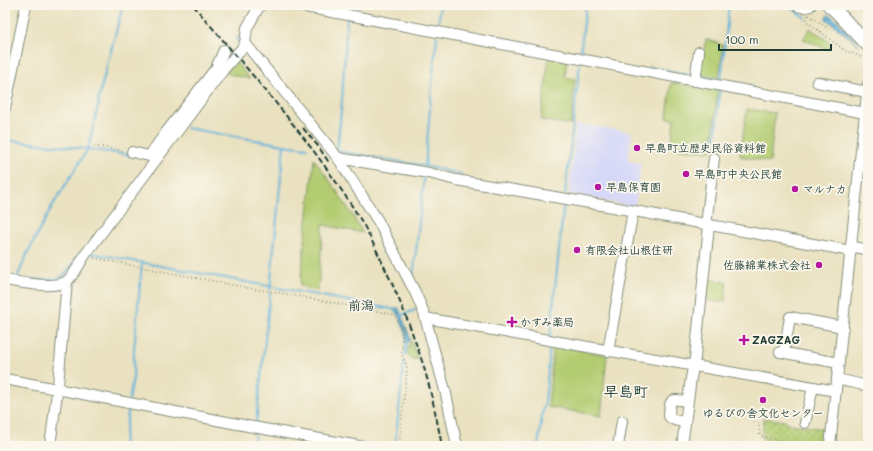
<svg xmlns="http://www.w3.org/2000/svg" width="873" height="451" viewBox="0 0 873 451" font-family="Mali,'Klee One',sans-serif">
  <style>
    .built { fill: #d6d8f8 }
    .grass { fill: #b3cc71; stroke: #698452 }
    .park { fill: url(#park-dots); stroke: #698452 }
    .water { fill: url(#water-rules); stroke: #3e7887 }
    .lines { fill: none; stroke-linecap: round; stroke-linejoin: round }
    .stream { stroke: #5eb2da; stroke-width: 2 }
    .minor-casing { stroke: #848f7a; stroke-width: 12 }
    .major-casing { stroke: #848f7a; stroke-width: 15 }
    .path { stroke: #848f7a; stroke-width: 1.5; stroke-dasharray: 1 3; stroke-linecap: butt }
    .minor { stroke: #fff; stroke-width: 10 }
    .major { stroke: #fff; stroke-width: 13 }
    .rail { stroke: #1f3d34; stroke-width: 2; stroke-dasharray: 6 3; stroke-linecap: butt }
    .poi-dot { fill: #b5179e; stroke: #fbf7ec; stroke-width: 1.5 }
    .labels { text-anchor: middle; stroke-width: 3.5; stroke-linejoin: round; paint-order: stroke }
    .poi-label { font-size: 11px; font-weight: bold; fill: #1f3d34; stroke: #fbf7ec; text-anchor: start }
    .quarter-label { font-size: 13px; font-weight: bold; fill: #1f3d34; stroke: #fbf7ec }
    .district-label { font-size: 15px; font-weight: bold; fill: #1f3d34; stroke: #fbf7ec }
  </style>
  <defs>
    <pattern id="park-dots" width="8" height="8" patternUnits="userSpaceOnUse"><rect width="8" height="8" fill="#b3cc71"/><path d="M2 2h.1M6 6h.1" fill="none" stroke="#91a75e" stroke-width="1.8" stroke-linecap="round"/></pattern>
    <pattern id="water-rules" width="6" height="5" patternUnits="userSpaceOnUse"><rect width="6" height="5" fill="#5eb2da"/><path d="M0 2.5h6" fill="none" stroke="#4d92b2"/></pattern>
  </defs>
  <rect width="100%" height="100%" fill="#fbf7ec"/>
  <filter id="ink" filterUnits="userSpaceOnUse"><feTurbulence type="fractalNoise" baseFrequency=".025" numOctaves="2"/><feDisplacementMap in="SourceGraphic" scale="8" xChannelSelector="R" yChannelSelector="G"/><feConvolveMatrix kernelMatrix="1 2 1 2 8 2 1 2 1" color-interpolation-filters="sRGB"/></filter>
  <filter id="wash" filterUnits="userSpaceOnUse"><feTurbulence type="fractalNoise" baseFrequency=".012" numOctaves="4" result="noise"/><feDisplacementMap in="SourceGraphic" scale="16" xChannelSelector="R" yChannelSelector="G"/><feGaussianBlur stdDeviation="0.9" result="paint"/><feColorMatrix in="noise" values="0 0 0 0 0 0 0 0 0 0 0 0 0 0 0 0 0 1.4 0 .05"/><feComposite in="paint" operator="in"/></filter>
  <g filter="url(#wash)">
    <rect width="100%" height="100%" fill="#e9e1bf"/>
    <path class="built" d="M576 124 632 132 628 161 641 163 635 207 569 194Z"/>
    <g class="grass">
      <path d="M810 28 832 44 828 50 803 39Z"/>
      <path d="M706 39 723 45 719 78 699 74Z"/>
      <path d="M549 57 567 60 565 77 575 79 571 125 541 120Z"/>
      <path d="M235 61 250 79 225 73Z"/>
      <path d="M671 83 718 89 711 152 671 148 674 119 667 118Z"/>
      <path d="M747 109 775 113 770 162 740 156Z"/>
      <path d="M314 159C332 183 348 207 363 233L323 225 318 291 308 289 300 285Z"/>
      <path d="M708 279 727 282 725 301 721 300 720 303 708 300 706 297Z"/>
      <path d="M411 341 418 360 410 358 407 354 410 342Z"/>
      <path d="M552 345 607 355 601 416 548 407 553 352Z"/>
    </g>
    <path class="park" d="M764 418 786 421V423L825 429 823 446H794L762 439Z"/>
    <g class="water">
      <path d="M829 14 840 23 860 46 825 18Z"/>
      <path d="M395 308H399L411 340 408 341V343H406V334L397 311H394Z"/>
    </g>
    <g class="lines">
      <g class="stream">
        <path d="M788 5 805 18"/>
        <path d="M352 12 353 5"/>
        <path d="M438 30 440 5"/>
        <path d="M237 41 238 37"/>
        <path d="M580 55 586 5"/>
        <path d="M649 67 692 75"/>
        <path d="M698 76 753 87"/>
        <path d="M721 81 729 5"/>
        <path d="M186 128 284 145 307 148"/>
        <path d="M5 129 9 110"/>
        <path d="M5 140 88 149 130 155"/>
        <path d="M714 149 720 89"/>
        <path d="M337 151 342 101 347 19"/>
        <path d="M337 151 425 166 461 174"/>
        <path d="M425 167 432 84 437 36"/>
        <path d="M565 195 580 62"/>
        <path d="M91 253 397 310"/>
        <path d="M17 278 27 254 51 208 86 152 88 149 99 102 98 100 123 5"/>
        <path d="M30 279C39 280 50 281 59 279 66 276 76 259 81 252"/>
        <path d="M413 279 424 177"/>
        <path d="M270 290 284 145"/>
        <path d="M400 316 415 310"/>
        <path d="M550 338 564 201"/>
        <path d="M405 355 407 341"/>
        <path d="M129 400 133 378 134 350 142 263"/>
        <path d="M256 424 270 293"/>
        <path d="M361 443 380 446"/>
        <path d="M123 446 129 407"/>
        <path d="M254 446 255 430"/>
        <path d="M395 446 404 362"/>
        <path d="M538 446 543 409 545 403 549 360V344"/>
      </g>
    </g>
  </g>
  <g filter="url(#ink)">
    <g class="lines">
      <g class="minor-casing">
        <g id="minor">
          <path d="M295 5 865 113"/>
          <path d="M245 43 338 158 378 221 415 292 424 313 446 394 457 446"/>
          <path d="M695 81 699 52"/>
          <path d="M817 82 867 92"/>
          <path d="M5 108 26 5"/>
          <path d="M132 152 149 156 167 131 216 68 224 50"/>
          <path d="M338 158 429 173 456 180 613 207 851 251"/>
          <path d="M706 225 714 158"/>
          <path d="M851 246 868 250"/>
          <path d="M5 280C19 282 55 290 67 281 72 277 81 262 85 255L224 69 243 47 245 43 247 28 260 5"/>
          <path d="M425 318 836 391"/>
          <path d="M608 351 633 211"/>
          <path d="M780 352 839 363"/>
          <path d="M784 352 790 317 843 327"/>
          <path d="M5 379 253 427 359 446"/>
          <path d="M837 379 868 386"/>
          <path d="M685 422C679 421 672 421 669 416 670 398 670 399 687 401"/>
          <path d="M805 423 813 387"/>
          <path d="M50 446 58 385 67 281"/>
          <path d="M618 446 622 421"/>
          <path d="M682 446 691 378 695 358 709 226"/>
          <path d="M830 446 868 84"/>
        </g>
      </g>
      <g class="major-casing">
        <g id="major">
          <path d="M799 5 804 6 809 5"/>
          <path d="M829 5 836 11 868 45"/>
        </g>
      </g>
      <g class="path">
        <path d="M808 15 806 21 848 53 850 52 868 60"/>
        <path d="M809 15 829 29"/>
        <path d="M94 146 125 151"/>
        <path d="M94 258 259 290 276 292 392 314C400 319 403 331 402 340 402 345 402 349 402 354 403 359 407 363 407 369L399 446"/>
        <path d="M754 422 759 423 760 436 811 446"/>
      </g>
      <use href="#minor" class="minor"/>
      <use href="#major" class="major"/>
      <g class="rail">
        <path d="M193 5C252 75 314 143 362 222 372 240 381 260 390 279 399 299 408 320 415 341 428 375 435 410 442 446"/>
        <path d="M303 128 318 146 330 164"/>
      </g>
    </g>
  </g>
  <g class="poi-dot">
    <circle cx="637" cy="148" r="4"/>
    <circle cx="686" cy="174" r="4"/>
    <circle cx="598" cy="187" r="4"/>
    <circle cx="795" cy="189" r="4"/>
    <circle cx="577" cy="250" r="4"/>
    <circle cx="819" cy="265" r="4"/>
    <path d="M510 316h4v4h4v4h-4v4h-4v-4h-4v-4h4z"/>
    <path d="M742 334h4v4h4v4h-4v4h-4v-4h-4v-4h4z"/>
    <circle cx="763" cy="400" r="4"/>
  </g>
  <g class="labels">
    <g class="poi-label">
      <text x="645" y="152">早島町立歴史民俗資料館</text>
      <text x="694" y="178">早島町中央公民館</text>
      <text x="606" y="191">早島保育園</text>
      <text x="803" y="193">マルナカ</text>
      <text x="585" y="254">有限会社山根住研</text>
      <text x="811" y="269" text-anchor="end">佐藤綿業株式会社</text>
      <text x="520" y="326">かすみ薬局</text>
      <text x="752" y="344">ZAGZAG</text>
      <text x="763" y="417" text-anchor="middle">ゆるびの舎文化センター</text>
    </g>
    <g class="quarter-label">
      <text x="361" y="310">前潟</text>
    </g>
    <g class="district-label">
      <text x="626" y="397">早島町</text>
    </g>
  </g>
  <rect width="873" height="451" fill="none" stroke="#fbf7ec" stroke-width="20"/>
  <path d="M719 44v6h112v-6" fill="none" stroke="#1f3d34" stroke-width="2"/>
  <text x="725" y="44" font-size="12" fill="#1f3d34" stroke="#fbf7ec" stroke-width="3" paint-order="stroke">100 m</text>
</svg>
